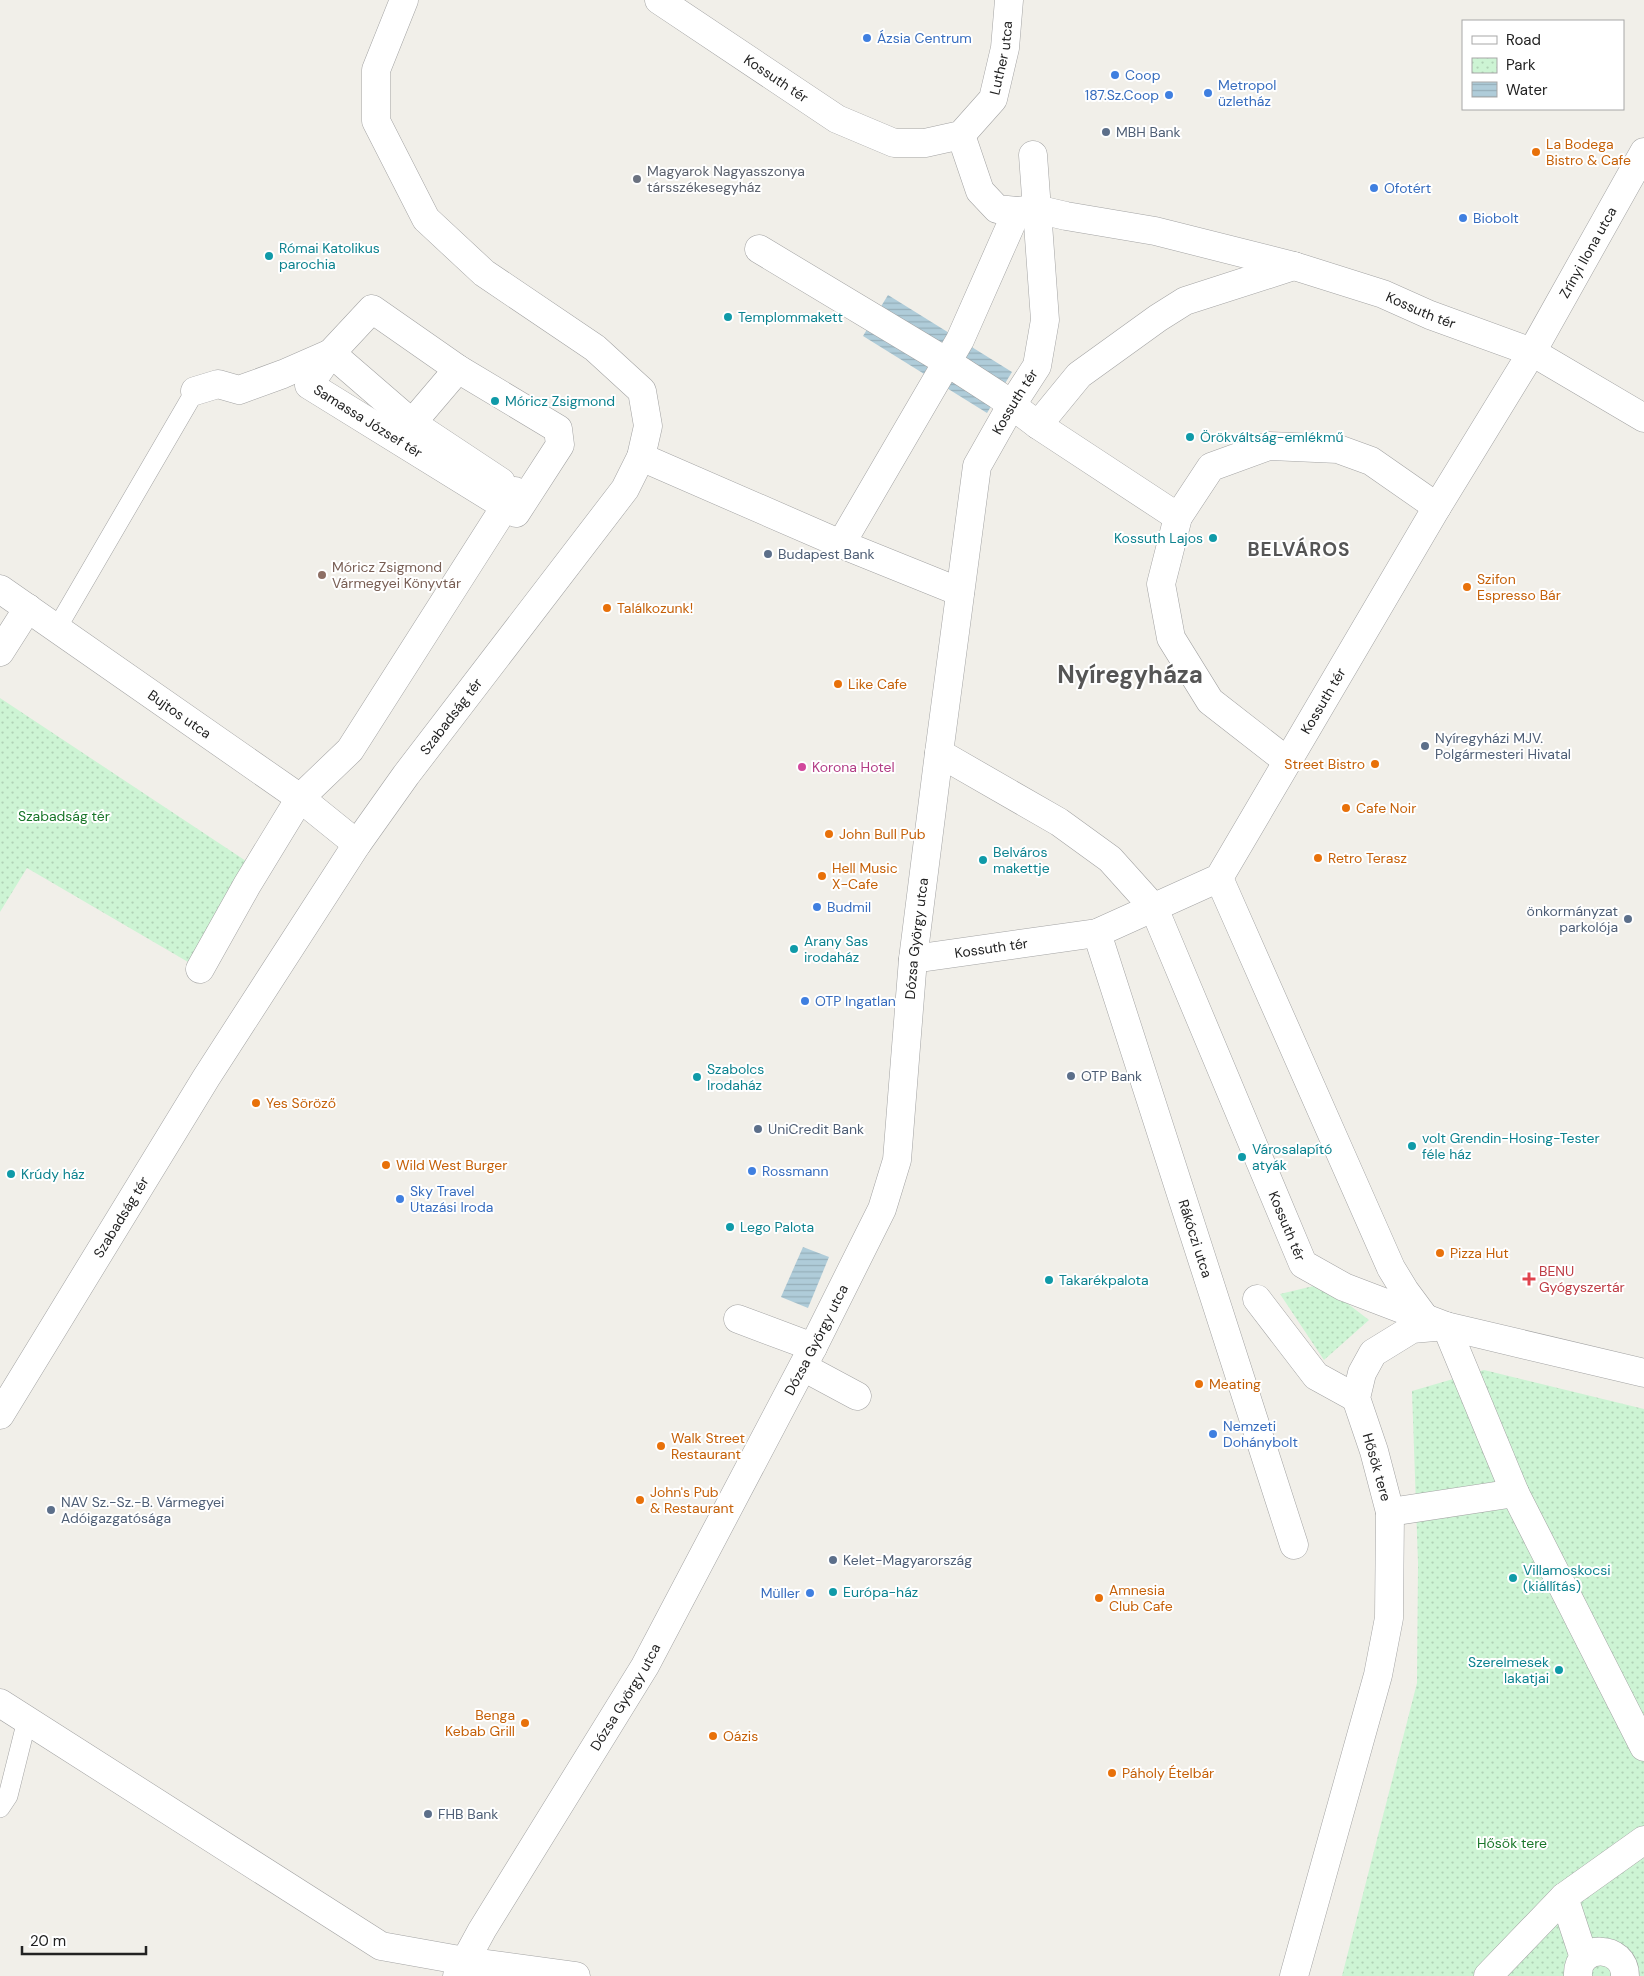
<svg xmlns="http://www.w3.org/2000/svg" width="1644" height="1976" viewBox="0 0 1644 1976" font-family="'DM Sans',sans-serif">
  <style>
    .park { fill: url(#park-dots) }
    .water { fill: url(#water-rules) }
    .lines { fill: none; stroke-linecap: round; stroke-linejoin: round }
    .service-casing { stroke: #a3a3a3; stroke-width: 20 }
    .pedestrian-casing { stroke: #a3a3a3; stroke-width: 29 }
    .minor-casing { stroke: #a3a3a3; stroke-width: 29 }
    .tertiary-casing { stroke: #a3a3a3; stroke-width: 29 }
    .service { stroke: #fff; stroke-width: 19 }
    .pedestrian { stroke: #fff; stroke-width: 28 }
    .minor { stroke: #fff; stroke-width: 28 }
    .tertiary { stroke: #fff; stroke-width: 28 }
    .shop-dot { fill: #3f7fe0; stroke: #fff; stroke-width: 2 }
    .service-dot { fill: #5c6f8a; stroke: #fff; stroke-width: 2 }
    .food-dot { fill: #e8710a; stroke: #fff; stroke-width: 2 }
    .worship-dot { fill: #6b7280; stroke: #fff; stroke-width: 2 }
    .culture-dot { fill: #0f9aa8; stroke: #fff; stroke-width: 2 }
    .education-dot { fill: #8d6e63; stroke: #fff; stroke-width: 2 }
    .hotel-dot { fill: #d1479c; stroke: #fff; stroke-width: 2 }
    .health-dot { fill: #e0444e; stroke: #fff; stroke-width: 2 }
    .labels { text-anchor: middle; stroke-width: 4; stroke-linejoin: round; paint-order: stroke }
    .shop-label { font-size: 14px; fill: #366cbe; stroke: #fff; text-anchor: start }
    .street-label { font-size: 14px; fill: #222; stroke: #fff }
    .service-label { font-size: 14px; fill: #4e5e75; stroke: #fff; text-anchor: start }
    .food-label { font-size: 14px; fill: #c56008; stroke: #fff; text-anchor: start }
    .worship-label { font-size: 14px; fill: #5b616d; stroke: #fff; text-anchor: start }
    .culture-label { font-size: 14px; fill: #0d838f; stroke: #fff; text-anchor: start }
    .education-label { font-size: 14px; fill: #785e54; stroke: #fff; text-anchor: start }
    .hotel-label { font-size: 14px; fill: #b23c85; stroke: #fff; text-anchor: start }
    .park-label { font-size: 14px; fill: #197629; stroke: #fff }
    .health-label { font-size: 14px; fill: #be3a42; stroke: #fff; text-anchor: start }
    .district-label { font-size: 19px; font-weight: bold; letter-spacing: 1px; fill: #555; stroke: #fff }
    .town-label { font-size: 24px; font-weight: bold; fill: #555; stroke: #fff }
  </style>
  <defs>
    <pattern id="park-dots" width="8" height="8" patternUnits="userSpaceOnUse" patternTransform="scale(1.25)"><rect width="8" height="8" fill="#cdf4d4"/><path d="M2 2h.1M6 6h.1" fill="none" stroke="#b0d1b6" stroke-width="1.8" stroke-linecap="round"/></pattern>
    <pattern id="water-rules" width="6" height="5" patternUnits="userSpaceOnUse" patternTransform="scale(1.25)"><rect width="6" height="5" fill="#afccd9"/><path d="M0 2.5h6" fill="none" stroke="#96afba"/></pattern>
  </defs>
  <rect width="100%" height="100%" fill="#f1efe9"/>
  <g class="park">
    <path d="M0 698 246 861 200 969 27 868 0 912Z"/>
    <path d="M1322 1284 1369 1320 1324 1360 1280 1294Z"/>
    <path d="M1484 1370 1644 1409V1976H1342L1417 1683 1418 1563 1412 1391Z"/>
  </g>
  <g class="water">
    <path d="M888 295 1012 372 987 413 863 336Z"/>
    <path d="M803 1247 829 1257 808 1308 781 1297Z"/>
  </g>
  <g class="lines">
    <g class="service-casing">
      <g id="service">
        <path d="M57 628 195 391"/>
        <path d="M0 1808 8 1796 27 1720"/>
      </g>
    </g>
    <g class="pedestrian-casing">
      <g id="pedestrian">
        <path id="s1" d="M961 135 980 191 997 209 1017 211 1036 209 1066 216 1155 231 1294 266 1383 294 1430 315 1532 352 1644 418"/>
        <path d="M759 249 947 362 998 395 1038 425 1178 517"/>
        <path d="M372 309 458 369 558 429 560 445 516 513 309 385 331 353Z"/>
        <path d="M195 391 218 384 239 390 283 374 331 353 412 423 501 482"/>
        <path d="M412 423 458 369"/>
        <path d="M1038 425 1079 375 1158 318 1185 301 1294 266"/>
        <path d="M641 457 841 544 960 592"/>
        <path d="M841 544 960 340 1017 211"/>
        <path id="s2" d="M939 753 1059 822 1110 859 1154 908 1303 1264 1344 1287 1446 1326 1515 1493 1644 1747"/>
        <path d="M1287 761 1210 701 1171 638 1161 584 1178 517 1211 467 1269 446 1338 449 1371 461 1437 507"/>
        <path d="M1219 878 1391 1268 1405 1291 1425 1318"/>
        <path id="s3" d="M1097 933 1294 1545"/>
        <path id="s4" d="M913 959 1097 933 1219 878 1437 507 1532 352 1644 152"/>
        <path d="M200 969 247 885 300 798 350 750 515 491"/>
        <path d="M1257 1299 1316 1376 1356 1398"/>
        <path d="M738 1319 813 1347"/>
        <path d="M803 1367 857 1396"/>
        <path d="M1390 1512 1515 1493"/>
        <path d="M1564 1897 1584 1958"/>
        <path id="s5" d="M457 1976 482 1930 645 1666 813 1347 882 1209 897 1160 913 959 939 753 977 466 1011 406 1037 366 1045 320 1033 155"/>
        <path d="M1488 1976 1564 1897 1644 1840"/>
        <path d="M1578 1976C1576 1943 1625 1944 1625 1976"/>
      </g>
    </g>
    <g class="minor-casing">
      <g id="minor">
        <path id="s6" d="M0 589 300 798 357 844"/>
        <path d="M0 652 28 608"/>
        <path id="s7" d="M0 1415 206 1078 357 844 406 775 625 489 641 457 648 426 642 391 595 348 484 273 426 219 376 121V70L404 0"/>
        <path d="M0 1703 381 1946 465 1961 576 1976"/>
        <path d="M1294 1976 1378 1675 1389 1618 1390 1512 1374 1451 1356 1398 1362 1373 1373 1353 1412 1329 1446 1326 1644 1373"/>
      </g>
    </g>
    <g class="tertiary-casing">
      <g id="tertiary">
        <path id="s8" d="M659 0 837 119 894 143H925L961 135 993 99 1005 48 1009 0"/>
      </g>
    </g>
    <use href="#service" class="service"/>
    <use href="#pedestrian" class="pedestrian"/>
    <use href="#minor" class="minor"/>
    <use href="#tertiary" class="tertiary"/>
  </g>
  <g class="shop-dot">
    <circle cx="867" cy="38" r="5"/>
    <circle cx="1115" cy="75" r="5"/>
    <circle cx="1208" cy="93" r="5"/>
    <circle cx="1169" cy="95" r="5"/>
    <circle cx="1374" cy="188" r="5"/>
    <circle cx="1463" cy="218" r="5"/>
    <circle cx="817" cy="907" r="5"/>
    <circle cx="805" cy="1001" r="5"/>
    <circle cx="752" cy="1171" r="5"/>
    <circle cx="400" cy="1199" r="5"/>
    <circle cx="1213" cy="1434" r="5"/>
    <circle cx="810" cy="1593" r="5"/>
  </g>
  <g class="service-dot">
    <circle cx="1106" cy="132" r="5"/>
    <circle cx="768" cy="554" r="5"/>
    <circle cx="1425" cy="746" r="5"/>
    <circle cx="1628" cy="919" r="5"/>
    <circle cx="1071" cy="1076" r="5"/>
    <circle cx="758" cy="1129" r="5"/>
    <circle cx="51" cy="1510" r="5"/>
    <circle cx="833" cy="1560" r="5"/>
    <circle cx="428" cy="1814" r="5"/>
  </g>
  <g class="food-dot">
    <circle cx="1536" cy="152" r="5"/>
    <circle cx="1467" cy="587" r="5"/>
    <circle cx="607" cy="608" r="5"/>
    <circle cx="838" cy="684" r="5"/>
    <circle cx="1375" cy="764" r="5"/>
    <circle cx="1346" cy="808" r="5"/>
    <circle cx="829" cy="834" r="5"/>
    <circle cx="1318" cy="858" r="5"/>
    <circle cx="822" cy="876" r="5"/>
    <circle cx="256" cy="1103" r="5"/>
    <circle cx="386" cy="1165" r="5"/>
    <circle cx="1440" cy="1253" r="5"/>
    <circle cx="1199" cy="1384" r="5"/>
    <circle cx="661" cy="1446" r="5"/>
    <circle cx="640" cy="1500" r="5"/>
    <circle cx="1099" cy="1598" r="5"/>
    <circle cx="525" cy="1723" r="5"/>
    <circle cx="713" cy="1736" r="5"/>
    <circle cx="1112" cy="1773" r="5"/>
  </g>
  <circle class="worship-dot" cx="637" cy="179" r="5"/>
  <g class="culture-dot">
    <circle cx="269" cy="256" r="5"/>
    <circle cx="728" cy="317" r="5"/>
    <circle cx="495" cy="401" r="5"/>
    <circle cx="1190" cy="437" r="5"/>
    <circle cx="1213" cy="538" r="5"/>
    <circle cx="983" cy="860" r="5"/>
    <circle cx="794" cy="949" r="5"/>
    <circle cx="697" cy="1077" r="5"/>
    <circle cx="1412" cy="1146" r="5"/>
    <circle cx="1242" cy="1157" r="5"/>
    <circle cx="11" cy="1174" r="5"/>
    <circle cx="730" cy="1227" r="5"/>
    <circle cx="1049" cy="1280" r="5"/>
    <circle cx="1513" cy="1578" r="5"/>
    <circle cx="833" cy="1592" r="5"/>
    <circle cx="1559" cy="1670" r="5"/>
  </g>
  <circle class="education-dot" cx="322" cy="575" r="5"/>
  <circle class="hotel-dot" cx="802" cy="767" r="5"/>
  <path class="health-dot" d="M1526.5 1271.5h5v5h5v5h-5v5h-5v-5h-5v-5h5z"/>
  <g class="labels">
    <g class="shop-label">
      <text x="877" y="43">Ázsia Centrum</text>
      <text x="1125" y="80">Coop</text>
      <text x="1218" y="90">Metropol<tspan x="1218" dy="16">üzletház</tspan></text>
      <text x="1159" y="100" text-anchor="end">187.Sz.Coop</text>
      <text x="1384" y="193">Ofotért</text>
      <text x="1473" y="223">Biobolt</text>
      <text x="827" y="912">Budmil</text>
      <text x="815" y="1006">OTP Ingatlan</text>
      <text x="762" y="1176">Rossmann</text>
      <text x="410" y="1196">Sky Travel<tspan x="410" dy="16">Utazási Iroda</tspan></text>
      <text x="1223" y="1431">Nemzeti<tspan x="1223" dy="16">Dohánybolt</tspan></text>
      <text x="800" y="1598" text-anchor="end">Müller</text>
    </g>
    <g class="street-label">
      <text dy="5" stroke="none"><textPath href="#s8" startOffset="434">Luther utca</textPath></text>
      <text dy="5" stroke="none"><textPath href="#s8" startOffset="141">Kossuth tér</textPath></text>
      <text dy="5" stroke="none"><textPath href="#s4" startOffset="1046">Zrínyi Ilona utca</textPath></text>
      <text dy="5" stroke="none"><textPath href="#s1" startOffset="522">Kossuth tér</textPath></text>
      <text dy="5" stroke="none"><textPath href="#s5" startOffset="1702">Kossuth tér</textPath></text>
      <text transform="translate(368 421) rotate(32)" y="5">Samassa József tér</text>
      <text dy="5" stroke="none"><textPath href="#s4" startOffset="525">Kossuth tér</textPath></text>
      <text dy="5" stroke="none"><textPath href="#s6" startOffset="219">Bujtos utca</textPath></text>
      <text dy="5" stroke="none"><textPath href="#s7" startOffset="832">Szabadság tér</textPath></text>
      <text dy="5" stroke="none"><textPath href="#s5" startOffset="1151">Dózsa György utca</textPath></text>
      <text dy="5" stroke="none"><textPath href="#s4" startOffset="79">Kossuth tér</textPath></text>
      <text dy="5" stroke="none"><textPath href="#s7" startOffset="232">Szabadság tér</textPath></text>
      <text dy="5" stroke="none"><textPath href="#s2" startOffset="612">Kossuth tér</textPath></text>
      <text dy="5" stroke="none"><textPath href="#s3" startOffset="321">Rákóczi utca</textPath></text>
      <text dy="5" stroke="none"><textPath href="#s5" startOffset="731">Dózsa György utca</textPath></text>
      <text transform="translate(1377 1467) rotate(74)" y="5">Hősök tere</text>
      <text dy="5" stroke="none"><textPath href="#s5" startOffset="326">Dózsa György utca</textPath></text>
    </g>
    <g class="service-label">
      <text x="1116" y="137">MBH Bank</text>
      <text x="778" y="559">Budapest Bank</text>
      <text x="1435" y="743">Nyíregyházi MJV.<tspan x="1435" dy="16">Polgármesteri Hivatal</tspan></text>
      <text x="1618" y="916" text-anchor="end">önkormányzat<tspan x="1618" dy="16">parkolója</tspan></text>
      <text x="1081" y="1081">OTP Bank</text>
      <text x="768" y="1134">UniCredit Bank</text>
      <text x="61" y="1507">NAV Sz.-Sz.-B. Vármegyei<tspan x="61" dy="16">Adóigazgatósága</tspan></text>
      <text x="843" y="1565">Kelet-Magyarország</text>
      <text x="438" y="1819">FHB Bank</text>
    </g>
    <g class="food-label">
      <text x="1546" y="149">La Bodega<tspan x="1546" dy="16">Bistro &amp; Cafe</tspan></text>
      <text x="1477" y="584">Szifon<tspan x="1477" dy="16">Espresso Bár</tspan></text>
      <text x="617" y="613">Találkozunk!</text>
      <text x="848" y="689">Like Cafe</text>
      <text x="1365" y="769" text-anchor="end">Street Bistro</text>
      <text x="1356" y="813">Cafe Noir</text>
      <text x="839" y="839">John Bull Pub</text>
      <text x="1328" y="863">Retro Terasz</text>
      <text x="832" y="873">Hell Music<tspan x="832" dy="16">X-Cafe</tspan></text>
      <text x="266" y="1108">Yes Söröző</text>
      <text x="396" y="1170">Wild West Burger</text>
      <text x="1450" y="1258">Pizza Hut</text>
      <text x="1209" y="1389">Meating</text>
      <text x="671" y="1443">Walk Street<tspan x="671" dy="16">Restaurant</tspan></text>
      <text x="650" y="1497">John's Pub<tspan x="650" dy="16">&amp; Restaurant</tspan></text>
      <text x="1109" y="1595">Amnesia<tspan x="1109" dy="16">Club Cafe</tspan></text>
      <text x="515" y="1720" text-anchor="end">Benga<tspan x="515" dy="16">Kebab Grill</tspan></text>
      <text x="723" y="1741">Oázis</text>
      <text x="1122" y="1778">Páholy Ételbár</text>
    </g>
    <g class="worship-label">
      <text x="647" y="176">Magyarok Nagyasszonya<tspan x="647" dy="16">társszékesegyház</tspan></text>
    </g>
    <g class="culture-label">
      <text x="279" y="253">Római Katolikus<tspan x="279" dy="16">parochia</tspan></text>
      <text x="738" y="322">Templommakett</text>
      <text x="505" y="406">Móricz Zsigmond</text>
      <text x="1200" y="442">Örökváltság-emlékmű</text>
      <text x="1203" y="543" text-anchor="end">Kossuth Lajos</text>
      <text x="993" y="857">Belváros<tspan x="993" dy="16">makettje</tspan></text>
      <text x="804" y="946">Arany Sas<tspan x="804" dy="16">irodaház</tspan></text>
      <text x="707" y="1074">Szabolcs<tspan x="707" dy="16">Irodaház</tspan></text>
      <text x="1422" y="1143">volt Grendin-Hosing-Tester<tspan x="1422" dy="16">féle ház</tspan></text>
      <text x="1252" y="1154">Városalapító<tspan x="1252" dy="16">atyák</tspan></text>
      <text x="21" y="1179">Krúdy ház</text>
      <text x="740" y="1232">Lego Palota</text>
      <text x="1059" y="1285">Takarékpalota</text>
      <text x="1523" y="1575">Villamoskocsi<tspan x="1523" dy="16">(kiállítás)</tspan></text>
      <text x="843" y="1597">Európa-ház</text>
      <text x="1549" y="1667" text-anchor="end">Szerelmesek<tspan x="1549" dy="16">lakatjai</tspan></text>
    </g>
    <g class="education-label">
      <text x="332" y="572">Móricz Zsigmond<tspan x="332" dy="16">Vármegyei Könyvtár</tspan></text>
    </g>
    <g class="hotel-label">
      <text x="812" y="772">Korona Hotel</text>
    </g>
    <g class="park-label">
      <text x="64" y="821">Szabadság tér</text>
      <text x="1512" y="1848">Hősök tere</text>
    </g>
    <g class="health-label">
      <text x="1539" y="1276">BENU<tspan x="1539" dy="16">Gyógyszertár</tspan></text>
    </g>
    <g class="district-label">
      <text x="1299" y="556">BELVÁROS</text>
    </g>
    <g class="town-label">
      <text x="1130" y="683">Nyíregyháza</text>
    </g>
  </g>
  <rect x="1462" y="20" width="162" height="90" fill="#ffffff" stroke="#a7a7a7"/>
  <rect x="1472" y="36" width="25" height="8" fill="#ffffff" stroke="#a7a7a7"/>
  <text x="1506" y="45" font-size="15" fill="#222222">Road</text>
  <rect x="1472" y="58" width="25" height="15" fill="url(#park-dots)" stroke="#a7a7a7"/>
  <text x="1506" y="70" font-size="15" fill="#222222">Park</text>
  <rect x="1472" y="82" width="25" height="15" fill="url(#water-rules)" stroke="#a7a7a7"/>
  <text x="1506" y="95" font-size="15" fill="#222222">Water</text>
  <path d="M22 1946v8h124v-8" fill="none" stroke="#222222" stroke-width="2.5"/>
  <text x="30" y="1946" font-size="15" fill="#222222" stroke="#ffffff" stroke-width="4" paint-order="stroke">20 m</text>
</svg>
